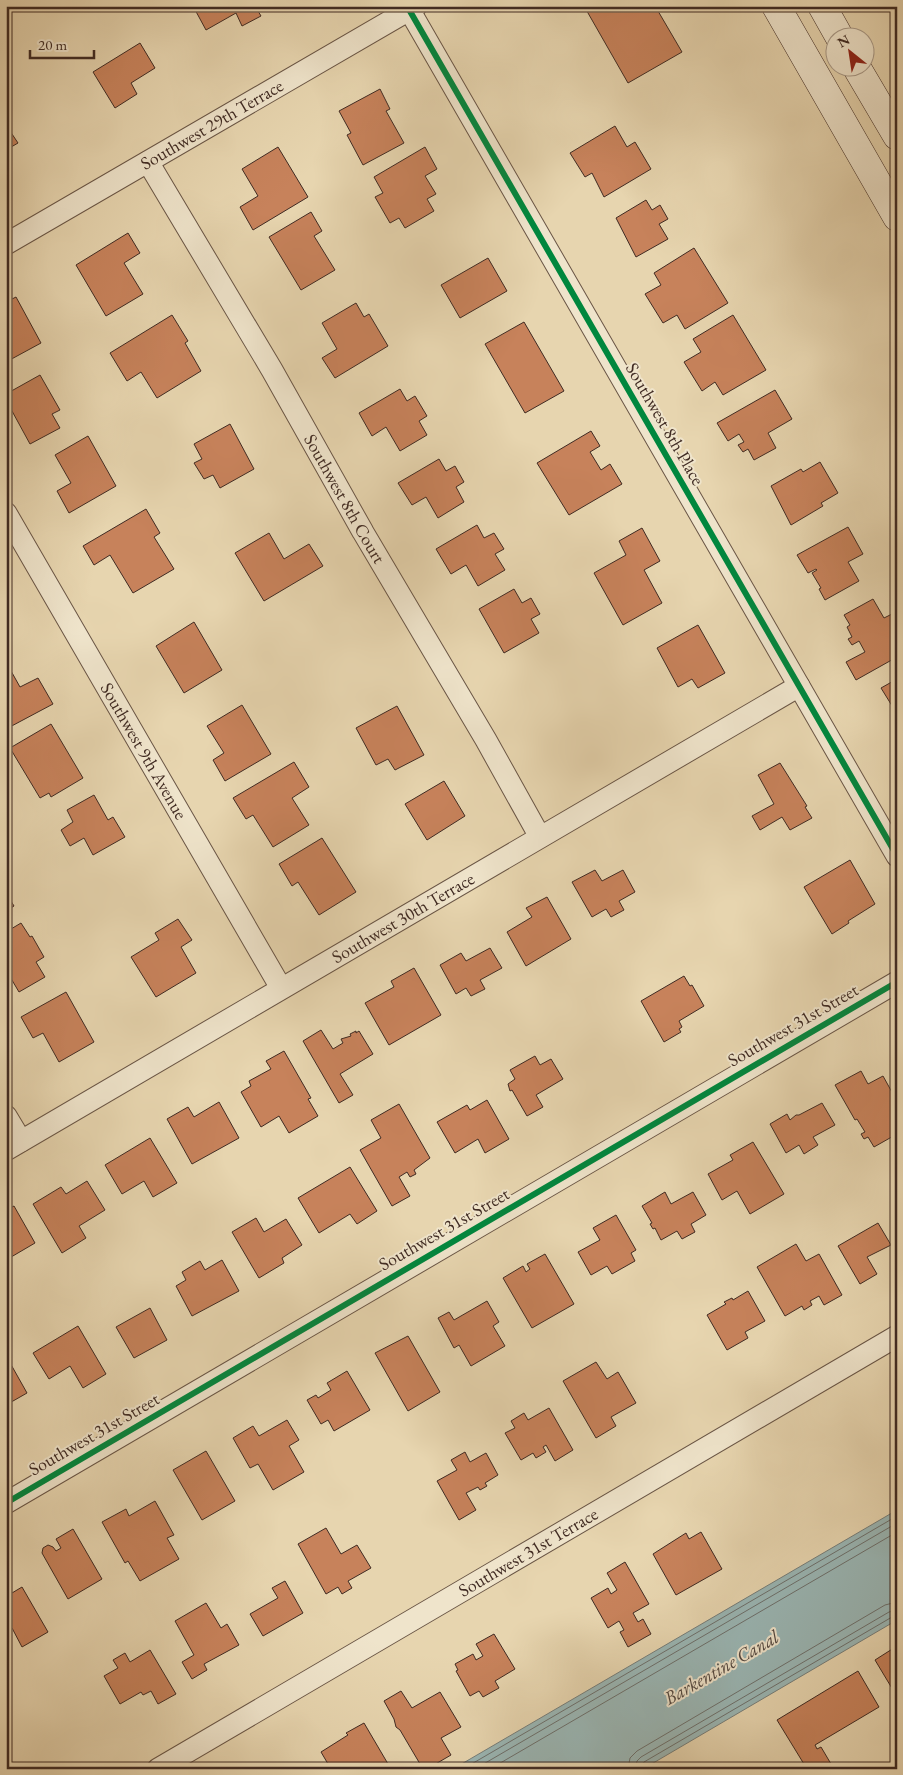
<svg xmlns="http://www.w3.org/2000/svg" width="903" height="1775" viewBox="0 0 903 1775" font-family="'EB Garamond',serif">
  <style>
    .water { fill: #9ab6b4; stroke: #767e7a }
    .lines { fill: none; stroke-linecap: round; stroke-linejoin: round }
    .shore { stroke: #6d706c; stroke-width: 1 }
    .building { fill: #c7825b; stroke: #402b23 }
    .street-casing { stroke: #6a5646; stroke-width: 23 }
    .secondary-casing { stroke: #402b23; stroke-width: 29 }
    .street { stroke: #efe4cb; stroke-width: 21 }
    .secondary { stroke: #efe4cb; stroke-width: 28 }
    .cycleway-casing { stroke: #efe4cb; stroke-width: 9 }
    .cycleway { stroke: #00873e; stroke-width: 6 }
    .labels { text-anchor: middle; stroke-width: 4; stroke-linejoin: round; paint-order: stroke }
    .street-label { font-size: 18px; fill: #402b23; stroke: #efe4cb }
    .water-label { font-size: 19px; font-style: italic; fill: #524740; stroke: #efe4cb }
  </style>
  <rect width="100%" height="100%" fill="#e7d5af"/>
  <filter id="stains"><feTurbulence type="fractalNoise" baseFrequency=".004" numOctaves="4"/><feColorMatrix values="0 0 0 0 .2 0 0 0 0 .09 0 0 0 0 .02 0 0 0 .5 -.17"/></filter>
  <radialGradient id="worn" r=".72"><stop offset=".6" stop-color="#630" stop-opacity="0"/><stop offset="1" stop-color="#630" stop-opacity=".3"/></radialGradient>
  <path class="water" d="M897 1510V1620L643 1769H453Z"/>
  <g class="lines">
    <g class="shore">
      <path d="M463 1769 897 1516"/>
      <path d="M475 1769 897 1523"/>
      <path d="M490 1769 897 1532"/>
      <path d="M628 1769 630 1758 637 1751 885 1605 897 1602"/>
      <path d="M635 1769 637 1761 641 1757 889 1612 897 1610"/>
      <path d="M641 1769 644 1762 892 1617 897 1616"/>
    </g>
  </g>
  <g class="building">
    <path d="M193 6H255L261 16 242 26 236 13 206 30Z"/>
    <path d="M584 6H666L658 11 682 52 628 83Z"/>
    <path d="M140 43 155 68 131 83 137 94 115 108 93 72Z"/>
    <path d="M380 89 390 109 386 111 404 143 363 165 347 135 351 133 339 111Z"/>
    <path d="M6 125 18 143 6 150Z"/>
    <path d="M615 126 627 147 635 142 651 169 604 197 592 173 585 177 570 153Z"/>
    <path d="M278 147 308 197 253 230 240 207 258 196 242 169Z"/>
    <path d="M425 147 437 169 425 176 436 194 427 199 434 211 405 228 399 218 390 223 375 197 383 193 374 177Z"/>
    <path d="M646 200 652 210 660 205 668 219 659 224 668 239 636 257 616 218Z"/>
    <path d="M311 212 322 231 314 236 335 270 301 290 269 237Z"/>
    <path d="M128 233 140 253 124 263 143 294 106 316 76 265Z"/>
    <path d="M694 248 728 303 685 329 677 315 663 323 645 294 661 285 654 273Z"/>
    <path d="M488 258 507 291 460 318 441 285Z"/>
    <path d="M16 297 41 343 6 362V302Z"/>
    <path d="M356 303 364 317 369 314 388 346 335 378 322 358 337 349 322 323Z"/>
    <path d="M172 315 188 341 185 343 201 371 157 398 141 372 127 381 110 353Z"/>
    <path d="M733 315 766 370 723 395 715 382 702 391 684 362 701 352 693 339Z"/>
    <path d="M524 322 564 391 525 413 485 344Z"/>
    <path d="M40 375 60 410 52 414 60 428 30 444 6 400V394Z"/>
    <path d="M400 389 407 401 415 396 427 416 419 421 427 435 400 451 386 427 372 436 359 413Z"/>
    <path d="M775 390 792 419 768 433 776 448 754 460 748 449 743 452 738 445 744 442 739 434 728 441 717 423Z"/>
    <path d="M230 424 254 469 220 488 213 475 204 479 194 463 202 459 194 444Z"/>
    <path d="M591 431 600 446 590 452 601 470 610 464 622 484 569 515 537 463Z"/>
    <path d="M88 436 116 486 69 513 57 491 71 483 55 455Z"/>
    <path d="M439 459 446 471 455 466 464 482 456 487 464 502 438 518 426 497 412 505 398 483Z"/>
    <path d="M820 462 838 493 821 503 823 506 791 525 771 486 801 469 803 472Z"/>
    <path d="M146 509 160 533 154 537 174 569 133 593 110 555 94 565 83 546Z"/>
    <path d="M477 525 484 538 494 533 504 549 495 554 505 570 478 586 466 565 451 574 436 549Z"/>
    <path d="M848 527 863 554 848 562 859 581 825 600 819 589 821 588 812 573 817 570 816 569 808 573 797 555Z"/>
    <path d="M642 528 660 561 644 570 662 603 623 625 594 573 626 555 619 541Z"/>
    <path d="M269 533 284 559 309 544 323 566 264 601 235 553Z"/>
    <path d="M514 589 522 603 531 598 540 614 531 619 539 633 504 653 479 609Z"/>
    <path d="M873 599 884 618 896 612 897 614V629L893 631 897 633V657L856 680 846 662 865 652 859 641 852 645 848 639 852 637 847 627 850 625 844 615Z"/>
    <path d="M194 622 222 670 184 693 156 646Z"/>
    <path d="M698 625 725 673 698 688 692 679 678 687 657 648Z"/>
    <path d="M6 662 20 687 38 678 53 704 6 729Z"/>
    <path d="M897 679V708L894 709 881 688Z"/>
    <path d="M242 705 271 754 225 781 213 760 224 753 207 726Z"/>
    <path d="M397 706 424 755 395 770 388 759 376 765 356 728Z"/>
    <path d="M51 724 83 778 51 797 49 793 40 798 10 748Z"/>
    <path d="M294 762 309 787 292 798 309 825 273 847 253 815 246 819 233 798Z"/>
    <path d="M780 763 807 806 805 807 812 818 790 830 782 817 760 830 752 816 774 804 758 775Z"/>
    <path d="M444 781 465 816 427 840 405 804Z"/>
    <path d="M94 795 108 820 113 817 125 837 93 855 84 838 70 846 61 830 73 822 67 810Z"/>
    <path d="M322 838 356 892 319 915 298 882 292 886 279 864Z"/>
    <path d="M850 860 875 904 848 921 849 923 832 934 804 887Z"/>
    <path d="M595 870 602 881 623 870 635 892 619 901 624 910 611 917 606 909 592 917 572 882Z"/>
    <path d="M6 893 14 906 6 911Z"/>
    <path d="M547 897 571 939 526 966 507 932 532 917 526 908Z"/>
    <path d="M178 919 192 940 181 947 196 973 156 997 131 957 159 940 155 933Z"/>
    <path d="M21 923 30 937 32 936 44 957 36 962 45 977 19 992 6 970V932Z"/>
    <path d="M490 948 502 968 480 980 485 989 471 996 466 988 456 994 440 965 461 953 466 961Z"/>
    <path d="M414 968 441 1015 389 1045 365 1003 394 987 391 981Z"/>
    <path d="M684 976 690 986 692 985 704 1006 679 1021 682 1027 679 1029 681 1032 664 1042 641 1001Z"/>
    <path d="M66 992 94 1042 59 1062 43 1033 33 1038 21 1017Z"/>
    <path d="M321 1030 333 1049 343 1043 341 1039 351 1036 350 1034 356 1031V1033L359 1031 373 1054 340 1074 353 1095 339 1103 303 1041Z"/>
    <path d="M284 1051 311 1098 308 1099 318 1116 289 1133 279 1116 261 1127 241 1092 251 1086 249 1081 271 1069 266 1061Z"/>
    <path d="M535 1056 540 1065 551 1059 563 1079 536 1095 543 1107 527 1116 512 1090 510 1091 508 1084 515 1079 510 1070Z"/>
    <path d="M861 1071 868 1084 883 1076 893 1094 897 1093V1134L874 1147 868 1137 864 1139 861 1134 865 1132 857 1119 855 1120 835 1085Z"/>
    <path d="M487 1100 509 1139 485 1153 478 1139 455 1153 437 1122 467 1105 470 1110Z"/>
    <path d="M219 1102 239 1138 192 1164 167 1119 188 1107 194 1117Z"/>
    <path d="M822 1103 835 1125 813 1137 818 1145 804 1154 799 1145 786 1153 770 1124 787 1114 790 1120 796 1115H799Z"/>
    <path d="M399 1104 430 1158 414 1170 416 1174 410 1177 407 1172 399 1177 410 1196 392 1206 360 1150 381 1138 371 1120Z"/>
    <path d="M150 1138 177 1183 153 1197 144 1181 122 1194 105 1165Z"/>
    <path d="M753 1142 784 1194 750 1214 737 1191 722 1200 708 1174 733 1160 730 1155Z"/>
    <path d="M350 1167 377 1211 357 1224 350 1214 319 1233 298 1198Z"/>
    <path d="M87 1181 105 1210 79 1226 86 1238 62 1253 33 1204 61 1187 66 1194Z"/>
    <path d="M665 1192 671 1204 693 1192 706 1215 691 1224 695 1232 682 1239 677 1231 661 1240 655 1228 653 1229 650 1224 652 1223 642 1206Z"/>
    <path d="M14 1206 35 1243 6 1260V1210Z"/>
    <path d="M616 1215 636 1250 631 1253 635 1261 612 1274 607 1266 591 1275 578 1252 600 1240 593 1228Z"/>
    <path d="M256 1218 264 1232 286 1219 302 1245 282 1258 284 1263 259 1278 232 1232Z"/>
    <path d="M878 1223 891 1245 867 1257 877 1274 860 1284 838 1246Z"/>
    <path d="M796 1244 806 1261 819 1254 842 1295 824 1305 819 1296 810 1301 812 1305 804 1310 802 1306 785 1316 757 1267Z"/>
    <path d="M545 1254 574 1304 532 1328 503 1278 523 1266 526 1272 530 1269 527 1264Z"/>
    <path d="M222 1260 239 1291 192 1316 176 1286 186 1280 182 1272 200 1261 205 1270Z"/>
    <path d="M748 1291 765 1321 745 1332 748 1338 727 1350 707 1315 726 1304 724 1302 732 1298 733 1300Z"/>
    <path d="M487 1301 499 1322 493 1326 505 1346 471 1366 459 1345 454 1348 438 1318 449 1312 454 1320Z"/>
    <path d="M150 1308 167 1340 134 1358 116 1327Z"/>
    <path d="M78 1326 106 1374 83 1388 70 1366 49 1379 33 1353Z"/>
    <path d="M408 1336 440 1392 408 1411 375 1353Z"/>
    <path d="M9 1361 27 1393 6 1405V1362Z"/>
    <path d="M596 1362 607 1379 618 1372 636 1403 611 1417 616 1426 596 1438 563 1381Z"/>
    <path d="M347 1371 370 1410 334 1431 328 1420 321 1424 307 1400 316 1395 318 1398 331 1390 327 1383Z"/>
    <path d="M549 1408 573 1450 555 1461 546 1445 543 1447 546 1452 536 1458 533 1453 521 1460 505 1433 515 1428 511 1421 524 1413 528 1420Z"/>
    <path d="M287 1420 299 1440 289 1446 304 1472 273 1490 258 1464 250 1468 233 1438 253 1426 259 1436Z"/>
    <path d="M206 1451 235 1501 202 1520 173 1470Z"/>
    <path d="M465 1452 470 1462 486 1453 498 1475 485 1483 487 1486 480 1490 478 1487 466 1493 476 1510 459 1520 437 1481 457 1470 451 1460Z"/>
    <path d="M155 1501 174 1535 167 1538 179 1559 140 1581 128 1561 125 1563 102 1522 126 1509 129 1516Z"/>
    <path d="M326 1528 341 1554 357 1545 371 1568 348 1581 352 1588 342 1594 338 1587 326 1594 298 1544Z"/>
    <path d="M73 1529 102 1579 68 1599 42 1553 43 1548 48 1545 53 1547 56 1551 61 1548 56 1539Z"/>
    <path d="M701 1532 722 1569 676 1595 653 1554 686 1533 689 1539Z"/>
    <path d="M625 1562 649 1604 633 1613 638 1622 643 1619 651 1634 628 1647 620 1632 624 1630 619 1621 608 1628 591 1598 608 1588 611 1594 617 1590 607 1573Z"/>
    <path d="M285 1581 303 1613 263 1636 250 1614 278 1598 272 1588Z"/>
    <path d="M22 1587 48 1632 22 1647 12 1628 6 1631V1591L10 1589 12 1593Z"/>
    <path d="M206 1603 221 1628 227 1624 239 1645 204 1664 207 1670 192 1679 182 1662 194 1655 175 1621Z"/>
    <path d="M494 1634 515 1669 495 1681 499 1688 483 1697 479 1691 470 1696 456 1671 458 1670 455 1664 473 1654 476 1660 483 1656 476 1644Z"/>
    <path d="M897 1646V1695H896L875 1660Z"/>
    <path d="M150 1650 176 1694 158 1704 151 1691 143 1695 141 1692 120 1704 104 1676 118 1668 113 1660 125 1653 130 1662Z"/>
    <path d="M858 1671 879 1707 815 1745 817 1749 821 1747 834 1769H807L777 1720Z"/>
    <path d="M401 1691 412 1708 440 1692 461 1727 441 1738 451 1755 427 1769H423L400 1730 396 1727 394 1719 384 1701Z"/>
    <path d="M364 1723 391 1769H331L321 1752 348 1735 346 1733Z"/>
  </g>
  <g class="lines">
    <g class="street-casing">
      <g id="street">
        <path d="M407 6 897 856"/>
        <path id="s1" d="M148 162 272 370 363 532 486 740 540 837"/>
        <path id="s2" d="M6 244 416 6"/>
        <path id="s3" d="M6 513 281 988"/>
        <path d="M6 1116 21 1141"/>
        <path id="s4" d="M6 1150 799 686"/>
        <path d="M6 1503 897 982"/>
        <path id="s5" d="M158 1769 897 1336"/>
      </g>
    </g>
    <g class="secondary-casing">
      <g id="secondary">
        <path d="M776 6 897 217"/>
        <path d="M822 6 840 38"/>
        <path d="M857 68 897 136"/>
      </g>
    </g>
    <use href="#street" class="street"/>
    <use href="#secondary" class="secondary"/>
    <g class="cycleway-casing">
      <g id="cycleway">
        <path d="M407 6 897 856"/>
        <path d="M6 1503 897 982"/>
      </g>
    </g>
    <use href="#cycleway" class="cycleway"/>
  </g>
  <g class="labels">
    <g class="street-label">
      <text dy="6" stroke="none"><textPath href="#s2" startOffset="238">Southwest 29th Terrace</textPath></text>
      <text transform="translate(665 424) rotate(60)" y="6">Southwest 8th Place</text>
      <text dy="6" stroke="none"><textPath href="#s1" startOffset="390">Southwest 8th Court</textPath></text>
      <text dy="6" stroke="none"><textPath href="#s3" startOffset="275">Southwest 9th Avenue</textPath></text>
      <text dy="6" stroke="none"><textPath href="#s4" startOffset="460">Southwest 30th Terrace</textPath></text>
      <text transform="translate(793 1025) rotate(-30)" y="6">Southwest 31st Street</text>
      <text transform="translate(444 1229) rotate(-30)" y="6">Southwest 31st Street</text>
      <text transform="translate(94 1434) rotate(-30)" y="6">Southwest 31st Street</text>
      <text dy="6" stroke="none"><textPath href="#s5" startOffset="429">Southwest 31st Terrace</textPath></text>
    </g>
    <g class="water-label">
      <text transform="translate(721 1667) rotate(-30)" y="7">Barkentine Canal</text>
    </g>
  </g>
  <rect width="903" height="1775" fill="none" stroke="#e7d5af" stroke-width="25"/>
  <rect x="8" y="8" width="888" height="1760" fill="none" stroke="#402b23" stroke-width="2.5"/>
  <rect x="12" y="12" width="878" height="1750" fill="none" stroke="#402b23"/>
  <g transform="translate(850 52) rotate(330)"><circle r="24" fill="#efe4cb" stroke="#a99a88"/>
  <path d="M0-4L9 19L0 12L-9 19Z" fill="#8f2418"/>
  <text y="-8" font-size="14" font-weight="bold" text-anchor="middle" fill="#402b23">N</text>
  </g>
  <path d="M30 50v8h64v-8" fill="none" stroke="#402b23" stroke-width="2.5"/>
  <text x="38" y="50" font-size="15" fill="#402b23" stroke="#efe4cb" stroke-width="4" paint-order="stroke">20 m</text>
  <rect width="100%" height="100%" filter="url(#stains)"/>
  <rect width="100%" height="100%" fill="url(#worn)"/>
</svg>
